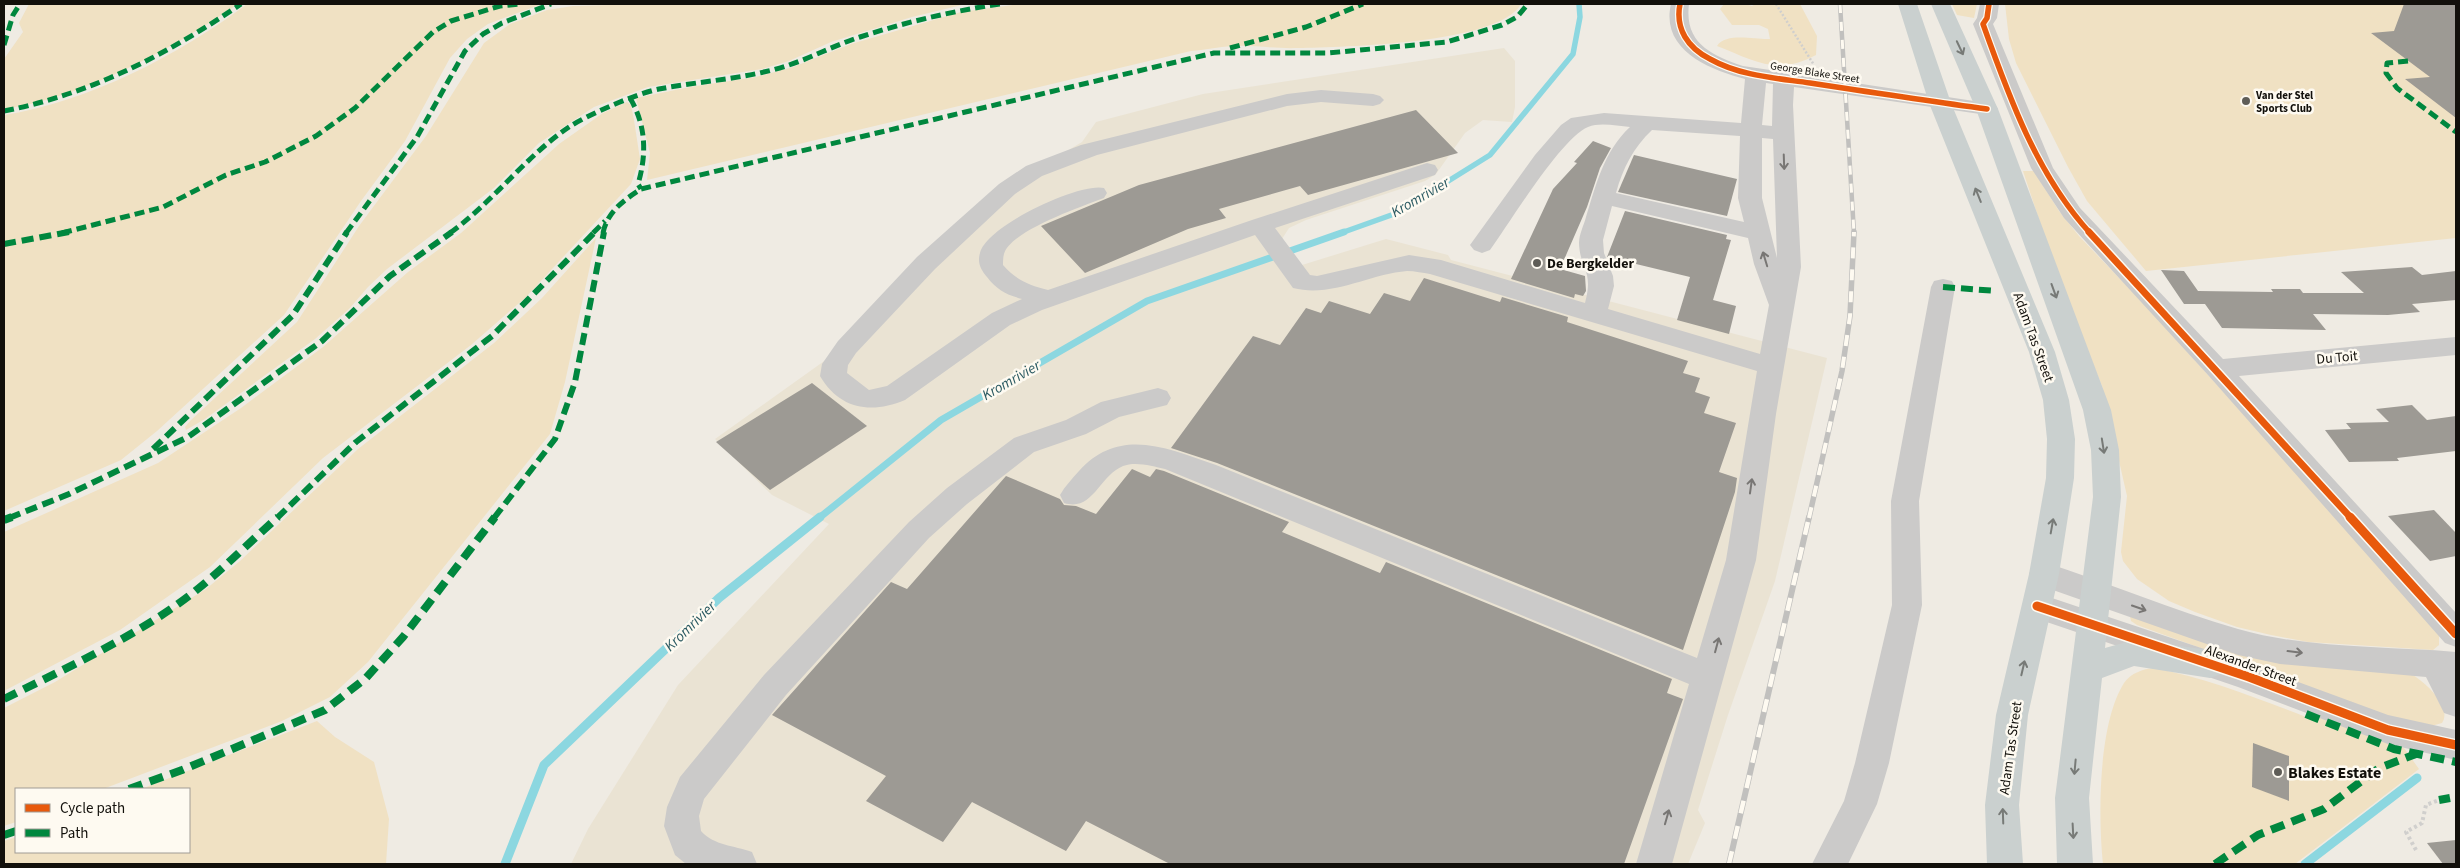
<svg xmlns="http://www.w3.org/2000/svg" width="2460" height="868" viewBox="0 0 2460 868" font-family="'Source Sans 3',sans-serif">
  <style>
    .built { fill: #eae3d3 }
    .green { fill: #f0e1c3 }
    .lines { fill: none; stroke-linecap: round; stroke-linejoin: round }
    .stream-far2 { stroke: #8cd7e0; stroke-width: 5.5 }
    .stream-far1 { stroke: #8cd7e0; stroke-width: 7 }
    .stream { stroke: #8cd7e0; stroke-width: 9 }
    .building { fill: #9d9a94 }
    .path-far1 { stroke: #d0cfcd; stroke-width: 2.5; stroke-dasharray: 2 2; stroke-linecap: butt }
    .path { stroke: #d0cfcd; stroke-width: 4; stroke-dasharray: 3 3; stroke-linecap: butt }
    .minor { fill: #cbcac9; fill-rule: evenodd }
    .major { fill: #cad0cf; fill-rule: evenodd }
    .rail-far2-casing { stroke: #c1c0be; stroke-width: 4.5 }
    .rail-far1-casing { stroke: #c1c0be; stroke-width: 5.5 }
    .rail-casing { stroke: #c1c0be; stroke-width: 6 }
    .rail-far2 { stroke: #fefaf1; stroke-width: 3; stroke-dasharray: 9; stroke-linecap: butt }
    .rail-far1 { stroke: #fefaf1; stroke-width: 4; stroke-dasharray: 11; stroke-linecap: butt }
    .rail { stroke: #fefaf1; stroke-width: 4.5; stroke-dasharray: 13; stroke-linecap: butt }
    .quiet-far2 { stroke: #00873e; stroke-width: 5; stroke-dasharray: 10 5; stroke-linecap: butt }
    .quiet-far1 { stroke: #00873e; stroke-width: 6; stroke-dasharray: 12 6; stroke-linecap: butt }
    .quiet { stroke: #00873e; stroke-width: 8; stroke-dasharray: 14 8; stroke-linecap: butt }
    .cycleway-far2-casing { stroke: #fefaf1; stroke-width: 8 }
    .cycleway-far1-casing { stroke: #fefaf1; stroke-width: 10 }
    .cycleway-casing { stroke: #fefaf1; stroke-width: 12 }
    .cycleway-far2 { stroke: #e8590c; stroke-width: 5.5 }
    .cycleway-far1 { stroke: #e8590c; stroke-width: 7 }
    .cycleway { stroke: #e8590c; stroke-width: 9 }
    .oneway { stroke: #777a77 }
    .oneway2 { stroke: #787674 }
    .poi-dot { fill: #5f5d57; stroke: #fefaf1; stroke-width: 2 }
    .labels { text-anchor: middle; stroke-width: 5; stroke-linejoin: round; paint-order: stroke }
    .far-street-label { font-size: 11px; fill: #12100b; stroke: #fefaf1 }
    .far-poi-label { font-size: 11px; font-weight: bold; fill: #12100b; stroke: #fefaf1; text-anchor: start }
    .poi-label { font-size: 14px; font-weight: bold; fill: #12100b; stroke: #fefaf1; text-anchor: start }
    .street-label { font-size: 14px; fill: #12100b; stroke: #fefaf1 }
    .water-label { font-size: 15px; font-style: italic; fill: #2b5a62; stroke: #fefaf1 }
    .near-poi-label { font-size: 16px; font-weight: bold; fill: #12100b; stroke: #fefaf1; text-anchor: start }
  </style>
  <rect width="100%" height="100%" fill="#efebe3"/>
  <path class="built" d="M1504 48 1515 61V107L1512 122 1483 120 1465 133 1436 174 1425 181 1306 220 1289 228 1282 239 1302 265 1386 239 1448 255 1451 260 1827 358 1775 581 1728 715 1698 810 1705 823 1688 864H571L588 829 678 685 829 524 772 495 715 439 827 359 1003 189 1082 142 1096 122 1203 94Z"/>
  <g class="green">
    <path d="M29 4H238C174 48 82 98 4 109V59L23 32 19 23Z"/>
    <path d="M247 4H542L488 24 467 39 450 58 405 141 361 201 284 315 157 431 121 460 4 511V115C88 102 179 55 247 4Z"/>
    <path d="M647 4H966L912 17 831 42 789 61 762 69 648 87 594 107 539 143 494 188 387 269 368 287 349 309 315 339 205 419 186 430 185 427 191 420 297 322 359 226 426 136 484 43 510 24 547 10 573 6Z"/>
    <path d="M1020 4H1521C1499 44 1342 47 1298 48 1276 49 1254 45 1232 46 1219 47 1204 50 1191 51L647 180 650 153 636 98 690 87 756 77 793 67 851 44 961 12Z"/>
    <path d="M1724 4H1745L1752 6 1755 4H1800L1817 36 1816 55C1777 76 1755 61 1717 46 1726 32 1756 40 1770 39L1768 29 1759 25H1732L1720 9Z"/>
    <path d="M1952 4H1977L1974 18 1957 15Z"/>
    <path d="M2005 4H2456V238L2146 271 2087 201 2068 167 2016 63 2009 39Z"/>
    <path d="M627 102 631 105 634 120 640 159 631 184 526 297 471 345 323 458 210 567 120 630 4 691V532L158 463 241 408 323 347 408 272 461 233 559 144 603 113Z"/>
    <path d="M2023 171H2034L2059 211 2079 236 2143 303 2439 630V645L2433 650 2308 642 2271 635 2237 627 2195 612 2169 601 2137 579 2123 561 2121 552 2127 496 2102 386 2058 277Z"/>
    <path d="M596 238 565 382 550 434 368 662 330 697 282 721 103 789H16V822L4 826V708L55 682 206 589 240 561 358 449 494 343 542 298Z"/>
    <path d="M2130 616 2411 674C2424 681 2453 707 2442 723L2431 726 2410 724 2137 625 2131 621Z"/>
    <path d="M2154 668C2207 678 2256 698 2306 717L2307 711 2357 732 2404 748 2419 769 2295 864H2103C2098 817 2098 724 2124 683 2131 673 2143 669 2154 668Z"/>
    <path d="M317 721 335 737 374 762 389 819 386 864H4V841L16 837V852H189V789H141Z"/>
  </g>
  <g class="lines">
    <path class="stream-far2" d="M1341 233 1397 213 1490 155 1573 54 1580 17 1579 4"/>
    <path class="stream-far1" d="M819 518 941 420 1147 301 1344 232"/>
    <g class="stream">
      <path d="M505 864 544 765 719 598 820 517"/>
      <path d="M2305 864 2417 778"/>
    </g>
  </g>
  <g class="building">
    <path d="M2404 4H2456V118L2405 79 2430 77 2371 33 2394 31Z"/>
    <path d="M1416 110 1458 153 1308 195 1300 186 1219 209 1226 218 1188 229 1085 273 1041 226 1139 185Z"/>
    <path d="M1593 141 1611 148 1600 168 1587 207 1560 269 1585 276 1586 291 1583 296 1575 294 1574 298 1511 279 1553 189 1577 163 1574 162Z"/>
    <path d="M1634 155 1737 179 1727 216 1618 192Z"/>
    <path d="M1625 211 1727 235 1726 239 1731 240 1713 300 1736 306 1729 334 1677 320 1690 277 1607 257Z"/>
    <path d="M2412 267 2422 275 2456 271V300L2412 304 2420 312 2388 315 2313 314 2326 330 2222 328 2205 304H2184L2161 270 2184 271 2198 291 2273 292 2271 289H2300L2303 293H2364L2341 272Z"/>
    <path d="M1424 278 1500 302 1502 297 1568 317 1567 322 1688 361 1683 373 1700 378 1695 392 1710 397 1704 413 1736 423 1719 472 1737 478 1735 492 1683 650 1217 463 1171 448 1253 336 1280 345 1306 308 1321 313 1329 301 1370 314 1384 293 1410 301Z"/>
    <path d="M812 383 867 426 770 490 716 442Z"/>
    <path d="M2412 405 2427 420 2456 416V451L2397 458 2399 461 2349 462 2325 430 2351 429 2346 423 2389 422 2376 409Z"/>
    <path d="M1132 469 1150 477 1156 469 1164 471 1289 522 1282 532 1380 573 1386 562 1672 679 1667 693 1683 699 1624 864H1170L1086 821 1066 851 972 802 943 842 866 801 886 776 772 715 891 582 907 589 1006 476 1060 499 1064 505 1076 506 1096 514Z"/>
    <path d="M2434 510 2456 533V556L2430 561 2388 516Z"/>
    <path d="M2253 743 2289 756V801L2252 787Z"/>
    <path d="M2456 840V864H2443L2427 843Z"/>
  </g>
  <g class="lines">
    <path class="path-far1" d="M1776 4 1814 65"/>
    <path class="path" d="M2416 850 2406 832 2422 823 2426 805 2439 800"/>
    <g class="minor">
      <path d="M1671 4H1689C1684 43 1711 55 1743 66L1987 103 1995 104 1998 109 1995 114 1987 115 1794 87 1793 105 1801 267 1776 414 1756 560 1672 864H1636L1689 684 1165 469C1153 466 1135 461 1123 466 1099 476 1093 512 1064 503L1060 495C1065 486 1072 479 1079 471 1119 426 1168 448 1216 465L1697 658 1726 560 1757 371 1430 274C1423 273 1415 271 1407 271 1369 274 1332 298 1293 288L1255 235 1042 310 1010 325 905 400C872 414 840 410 820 376L822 364 838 341 917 257 999 184 1026 166 1081 145 1287 94 1321 90 1373 94 1380 96 1384 100 1380 104 1373 106 1321 102 1287 106 1097 155 1042 176 1015 194 935 269 856 353 848 365 847 373 869 390 887 386 992 313 1022 299C1007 295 997 290 987 277 981 270 977 263 980 253 986 226 1080 182 1104 188L1107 193 1104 198C1083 206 1010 231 1004 254 1003 257 1003 262 1003 265 1016 280 1029 285 1048 290L1252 220 1427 163 1435 165 1438 170 1435 175 1275 228 1310 275 1317 276 1409 255 1441 260 1585 303C1594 270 1580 270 1579 243 1579 234 1584 225 1586 217 1596 185 1604 151 1630 127 1617 126 1600 122 1588 127 1561 138 1509 224 1490 250L1482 253 1474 250 1470 245 1535 155 1561 125 1571 118 1604 113 1741 123 1745 79C1710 70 1660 50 1671 4ZM1766 83 1773 84 1772 126 1762 125ZM1652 130 1740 136 1738 198 1744 222 1616 193C1623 168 1633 148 1652 130ZM1762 138 1773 139 1777 258 1762 198ZM1612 206 1748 238 1754 264 1769 305 1760 354 1608 309 1614 286 1613 276 1604 253 1603 240Z"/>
      <path d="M1980 4H1999L1997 18 1993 24 2053 168 2080 208 2223 359 2456 337V355L2239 376 2456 613V647L2445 643 2208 375 2064 218 2031 168 1973 24 1977 18Z"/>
      <path d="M1943 279 1952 281 1955 287 1919 501 1922 605 1889 763 1877 804 1848 864H1812L1844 801 1855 763 1892 605 1891 501 1931 287 1934 281Z"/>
      <path d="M1158 388 1167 391 1171 398 1167 405 1119 417 1086 434 1034 452 967 504 929 538 786 695 704 799 699 816 701 831C715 846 733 845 752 852L757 864H686L675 855 664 826 667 807 680 777 764 675 909 522 947 488 1014 438 1066 420 1101 402Z"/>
      <path d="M2044 562C2109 583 2172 610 2238 629 2308 649 2384 646 2456 652V717L2444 713 2426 677 2280 664 2238 655 2033 583 2029 574 2033 565Z"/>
      <path d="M2037 593 2249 664 2388 715 2456 730V760L2388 744 2238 687 2026 615 2022 606 2026 597Z"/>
    </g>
    <g class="major">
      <path d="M1898 4H1917L1951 103 2055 352 2069 400 2075 439 2074 478 2059 574 2028 715 2019 805 2023 864H1987L1985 805 1996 715 2029 574 2046 478 2047 439 2043 400 2029 352 1929 103Z"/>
      <path d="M1931 4H1950L1998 109 2111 410 2119 450 2121 497 2105 648 2134 640 2210 650 2221 654 2226 664 2221 674 2210 678 2134 666 2102 678 2089 798 2093 864H2057L2055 798 2093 497 2091 450 2083 410 1976 109Z"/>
    </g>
    <g class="rail-far2-casing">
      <path id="rail-far2" d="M1840 4 1854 233"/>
    </g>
    <g class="rail-far1-casing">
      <path id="rail-far1" d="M1809 518 1842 371 1850 316 1854 232"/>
    </g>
    <g class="rail-casing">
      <path id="rail" d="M1729 864 1809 517"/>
    </g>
    <use href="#rail-far2" class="rail-far2"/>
    <use href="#rail-far1" class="rail-far1"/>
    <use href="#rail" class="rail"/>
    <g class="quiet-far2">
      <path d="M4 45 13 15 20 4"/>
      <path d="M1230 48 1306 27 1363 4"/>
      <path d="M2408 61 2387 63 2386 73 2397 88 2456 132"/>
      <path d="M630 98C646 125 647 154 638 184L641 189"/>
      <path d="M4 111C91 94 168 54 241 4"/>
      <path d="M62 233 163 207 226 175 265 162 316 136 355 108 433 32 451 21 500 6 520 4"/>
      <path d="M346 233 417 137 465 51 483 34 502 23 551 4"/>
      <path d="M450 233C493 202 526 156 569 127 587 115 638 93 659 89 701 81 745 79 786 66 811 58 835 45 860 37 906 22 953 11 1000 4"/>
      <path d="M593 233 605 221"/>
      <path d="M603 233C607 212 624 200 641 189L1214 53H1328L1447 42 1502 25 1517 17 1528 4"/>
    </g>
    <g class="quiet-far1">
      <path d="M4 244 69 232"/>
      <path d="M1943 287 1996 291"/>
      <path d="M153 449 293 315 347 232"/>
      <path d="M9 518 69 494 188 437 322 341 390 276 452 232"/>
      <path d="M277 518 356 442 492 336 595 232"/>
      <path d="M494 518 555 439 575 382 604 232"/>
    </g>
    <g class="quiet">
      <path d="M4 520 12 517"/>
      <path d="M4 699C68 667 144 633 199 588 226 566 252 540 278 517"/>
      <path d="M2306 714 2394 749 2456 762"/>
      <path d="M129 789 182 770 325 710 366 678 403 637 495 517"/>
      <path d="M2439 800 2450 798"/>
      <path d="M4 835 16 831"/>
      <path d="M2215 864 2258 835 2324 809 2379 768 2416 754"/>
    </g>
    <g class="cycleway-far2-casing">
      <g id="cycleway-far2">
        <path d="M1680 4C1675 29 1688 48 1710 59 1740 76 1776 78 1810 83 1869 92 1928 101 1987 109"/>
        <path d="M1989 4 1987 18 1983 24C2009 97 2037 175 2090 233"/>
      </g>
    </g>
    <g class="cycleway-far1-casing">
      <path id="cycleway-far1" d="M2089 232 2351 518"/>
    </g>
    <g class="cycleway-casing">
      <g id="cycleway">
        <path d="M2350 517 2456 634"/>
        <path d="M2037 606 2249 677 2388 730 2456 745"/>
      </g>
    </g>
    <use href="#cycleway-far2" class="cycleway-far2"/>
    <use href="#cycleway-far1" class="cycleway-far1"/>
    <use href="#cycleway" class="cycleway"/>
  </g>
  <defs><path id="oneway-shaft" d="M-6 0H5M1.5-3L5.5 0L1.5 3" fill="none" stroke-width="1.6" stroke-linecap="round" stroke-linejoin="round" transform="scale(1.25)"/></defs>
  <g class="oneway">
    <use href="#oneway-shaft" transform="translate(1960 48) rotate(65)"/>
    <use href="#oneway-shaft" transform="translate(1978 195) rotate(-112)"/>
    <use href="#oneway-shaft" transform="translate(2054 291) rotate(70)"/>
    <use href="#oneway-shaft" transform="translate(2103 446) rotate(81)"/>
    <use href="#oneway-shaft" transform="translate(2052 526) rotate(-80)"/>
    <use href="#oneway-shaft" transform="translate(2023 668) rotate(-77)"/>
    <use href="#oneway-shaft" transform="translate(2075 767) rotate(95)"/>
    <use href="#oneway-shaft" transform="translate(2003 816) rotate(-92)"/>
    <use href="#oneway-shaft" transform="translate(2073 831) rotate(87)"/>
  </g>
  <g class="oneway2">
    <use href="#oneway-shaft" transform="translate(1784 162) rotate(88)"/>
    <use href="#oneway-shaft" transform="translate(1765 259) rotate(-107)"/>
    <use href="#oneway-shaft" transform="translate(1751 486) rotate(-82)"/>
    <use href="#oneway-shaft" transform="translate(2139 608) rotate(19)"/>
    <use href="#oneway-shaft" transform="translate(1717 645) rotate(-75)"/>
    <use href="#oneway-shaft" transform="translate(2295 652) rotate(7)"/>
    <use href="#oneway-shaft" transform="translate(1667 817) rotate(-74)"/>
  </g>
  <g class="poi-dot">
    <circle cx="2246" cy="101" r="5"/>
    <circle cx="1537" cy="263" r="5"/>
    <circle cx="2278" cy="772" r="5"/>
  </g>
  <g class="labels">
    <g class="far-street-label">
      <text transform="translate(1815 72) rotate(9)" y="4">George Blake Street</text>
    </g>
    <g class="far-poi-label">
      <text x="2256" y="99">Van der Stel<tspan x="2256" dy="13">Sports Club</tspan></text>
    </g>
    <g class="poi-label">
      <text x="1547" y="268">De Bergkelder</text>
    </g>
    <g class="street-label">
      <text transform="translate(2034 337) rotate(70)" y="5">Adam Tas Street</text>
      <text transform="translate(2337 357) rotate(-5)" y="5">Du Toit</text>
      <text transform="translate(2251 665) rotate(20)" y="5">Alexander Street</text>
      <text transform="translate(2010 748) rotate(-82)" y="5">Adam Tas Street</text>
    </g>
    <g class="water-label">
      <text transform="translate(1420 197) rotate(-30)" y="5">Kromrivier</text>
      <text transform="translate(1011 380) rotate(-30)" y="5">Kromrivier</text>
      <text transform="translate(690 626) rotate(-44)" y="5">Kromrivier</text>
    </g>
    <g class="near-poi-label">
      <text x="2288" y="778">Blakes Estate</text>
    </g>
  </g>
  <rect width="2460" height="868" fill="none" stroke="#12100b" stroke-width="10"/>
  <rect x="15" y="788" width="175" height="65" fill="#fefaf1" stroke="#a09c95"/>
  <rect x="25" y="804" width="25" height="8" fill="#e8590c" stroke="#a09c95"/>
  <text x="60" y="813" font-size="15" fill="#12100b">Cycle path</text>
  <rect x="25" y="829" width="25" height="8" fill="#00873e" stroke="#a09c95"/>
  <text x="60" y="838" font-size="15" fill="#12100b">Path</text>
</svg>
